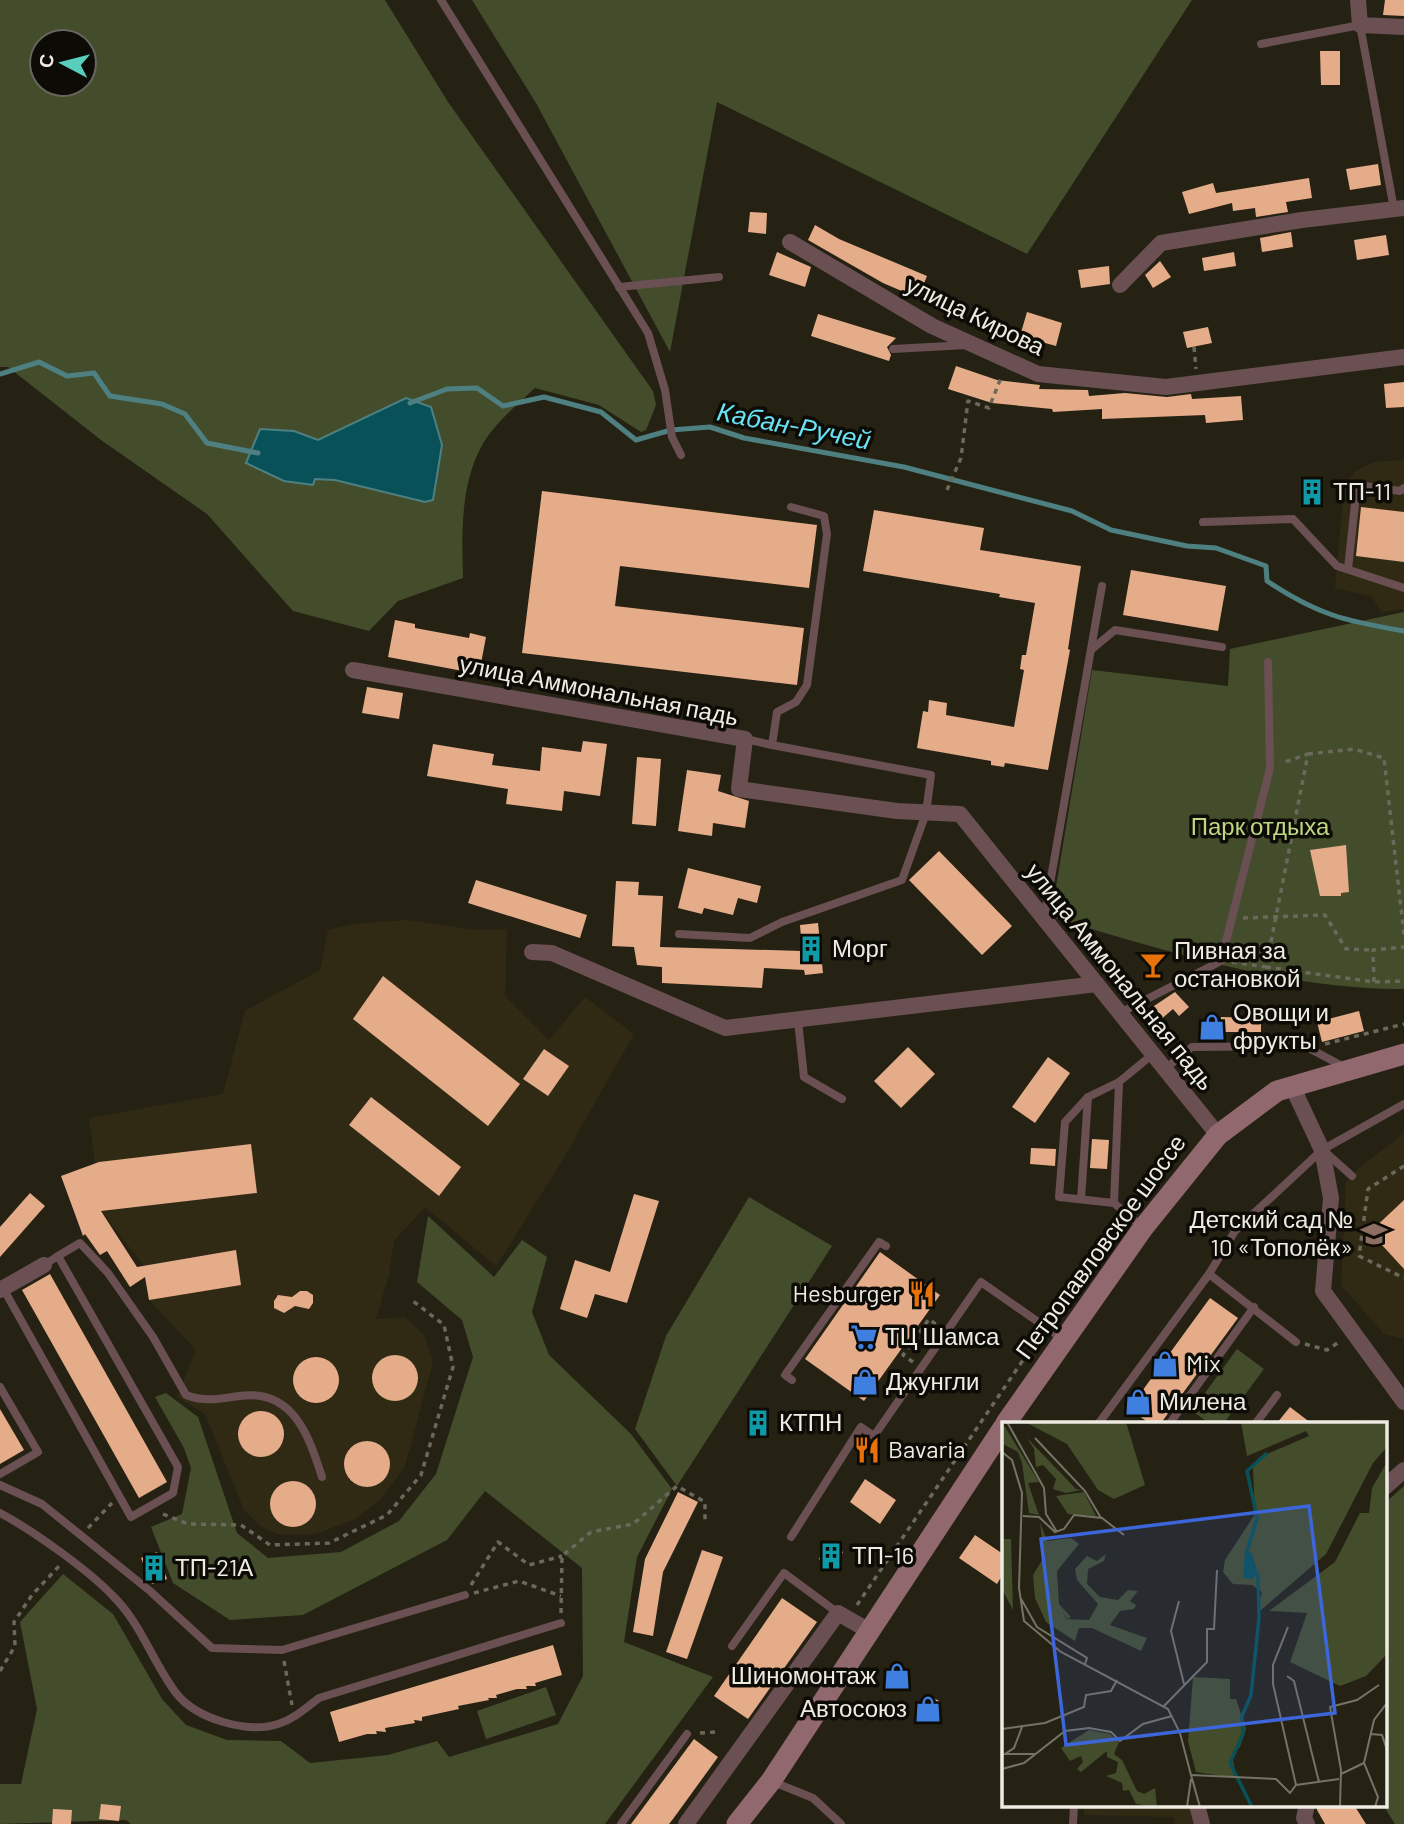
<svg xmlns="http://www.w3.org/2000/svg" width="1404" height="1824" viewBox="0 0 1404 1824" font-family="Barlow,sans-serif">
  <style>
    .built { fill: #302a14 }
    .green { fill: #434d2c; fill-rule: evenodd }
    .water { fill: #095159; stroke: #4e8082; stroke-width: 2 }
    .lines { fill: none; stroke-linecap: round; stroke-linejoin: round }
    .stream { stroke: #4e8082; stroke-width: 5 }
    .building { fill: #e5ac8a }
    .path { stroke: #6b695b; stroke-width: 3.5; stroke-dasharray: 5 5; stroke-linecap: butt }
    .service { stroke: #6a4f53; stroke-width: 8 }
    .minor { stroke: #6a4f53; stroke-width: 16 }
    .secondary { stroke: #92686f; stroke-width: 21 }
    .labels { text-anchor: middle; stroke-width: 7; stroke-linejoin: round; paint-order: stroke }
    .street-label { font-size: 24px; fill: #eeece2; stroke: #0d0b06 }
    .poi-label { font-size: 24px; fill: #eeece2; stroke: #0d0b06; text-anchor: start }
    .park-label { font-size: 24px; fill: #bfd682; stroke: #0d0b06 }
    .water-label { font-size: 26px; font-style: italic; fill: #68e2f4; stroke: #0d0b06 }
    .inset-river { fill: none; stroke: #095159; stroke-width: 3.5 }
    .inset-road { fill: none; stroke: #757366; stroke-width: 2 }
    .view { fill: #3c66da; fill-opacity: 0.15; stroke: #3c66da; stroke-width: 3.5 }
    .inset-edge { fill: none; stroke: #eeece2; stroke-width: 3.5 }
  </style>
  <rect width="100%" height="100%" fill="#252213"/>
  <g class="built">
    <path d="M1404 460V609L1382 612 1371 596 1335 588 1344 485 1356 471 1374 462Z"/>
    <path d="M407 920 475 930 507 929 505 996 549 1040 585 997 634 1034 562 1161 496 1266 425 1207 394 1241 389 1275 376 1319 405 1317 424 1335 433 1362 405 1466 380 1500 355 1519 316 1534H277L259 1525 244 1510 205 1414 177 1397 196 1350 149 1300 144 1266 101 1211 89 1118 223 1094 245 1011 320 970 328 930 355 924Z"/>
    <path d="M1404 1133V1339L1384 1334 1341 1285 1346 1183 1358 1169Z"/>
    <path d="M1084 1805H1188L1194 1824H1175L1173 1817 1084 1815Z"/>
  </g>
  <g class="green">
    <path d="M0 0H385L448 102 653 391 656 405 646 430 641 432 599 405 535 388C516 406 492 425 480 449 460 489 462 535 463 578L398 601 369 631 293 611 207 514 101 440 8 367H0ZM42 42H84V84H42Z"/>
    <path d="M472 0H1192L1027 254 717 102 670 352 536 103Z"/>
    <path d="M1404 612V989C1286 990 1164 950 1051 917L1092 670 1228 686 1230 649Z"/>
    <path d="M749 1197 832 1246 677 1486 635 1429 666 1336Z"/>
    <path d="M428 1216 494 1277 522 1240 547 1257 532 1312 549 1355 631 1434 672 1489 637 1557 624 1642 713 1677 605 1824H131L126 1820 0 1824V1784H21L37 1709 20 1622 63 1574 113 1614 162 1699 186 1725 227 1740 281 1741 310 1763 388 1755 437 1741 449 1757 558 1724 583 1676 582 1568 485 1491 447 1540 303 1615 230 1620 173 1583 151 1527 182 1514 191 1468 184 1448 155 1397 166 1393 198 1417 237 1533 268 1558 341 1552 399 1521 436 1474 473 1357 462 1320 417 1282Z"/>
    <path d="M1237 1349 1264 1369 1224 1423H1209L1192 1411Z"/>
    <path d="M1404 1486V1824H1395L1383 1805 1385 1503Z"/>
    <path d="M546 1687 556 1715 486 1739 477 1711Z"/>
  </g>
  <path class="water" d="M406 398 431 407 442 445 433 500 425 502 335 480 315 479 313 485 284 481 246 463 260 429 294 431 318 440Z"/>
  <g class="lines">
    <g class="stream">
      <path d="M0 374 39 362 67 376 94 373 110 396 162 404 185 414 207 443 258 453"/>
      <path d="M410 403 447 389 477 388 503 406 544 397 601 412 636 440 671 430 710 427 744 438 904 467 1072 511 1111 530 1187 546 1216 548 1266 566 1267 581C1318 615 1345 621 1404 631"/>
    </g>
  </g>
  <g class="building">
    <path d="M1385 0H1404V16L1383 15Z"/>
    <path d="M1320 51H1340V85H1321Z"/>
    <path d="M1378 164 1381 185 1350 190 1346 169Z"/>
    <path d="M1309 178 1312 198 1286 202 1288 212 1256 217 1255 208 1233 211 1232 203 1189 214 1182 192 1213 183 1216 193Z"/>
    <path d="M750 212 767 213 766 234 748 232Z"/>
    <path d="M815 225 839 239 927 276 918 298 883 283 808 240Z"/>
    <path d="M1291 232 1293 247 1262 252 1260 238Z"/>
    <path d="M1386 235 1389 255 1357 260 1354 240Z"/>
    <path d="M777 252 811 267 805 287 769 275Z"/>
    <path d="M1234 252 1236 266 1204 271 1202 258Z"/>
    <path d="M1160 261 1171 277 1153 288 1145 275Z"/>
    <path d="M1109 266 1110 284 1081 288 1078 270Z"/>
    <path d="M1027 312 1062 323 1056 346 1020 336Z"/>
    <path d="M818 314 896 338 887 347 891 355 889 361 811 336Z"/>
    <path d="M1208 327 1212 343 1187 348 1183 332Z"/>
    <path d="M956 366 997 380 1040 385 1039 389 1088 390 1089 396 1125 393 1167 397 1191 394 1192 399 1241 396 1243 420 1206 423 1205 415 1102 419V409L1053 412 1052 409 992 403 948 389Z"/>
    <path d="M1404 382V407L1386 408 1384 384Z"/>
    <path d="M1320 481 1321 502 1305 503 1304 482Z"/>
    <path d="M542 491 817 525 809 588 620 566 615 606 804 628 797 685 522 653Z"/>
    <path d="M1361 507 1404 512V562L1356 556Z"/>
    <path d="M874 510 984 528 980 550 1081 566 1068 649 1070 650 1048 770 1005 763 1004 767 991 765V761L917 748 923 711 928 712 929 700 947 703 946 715 1014 727 1024 670 1020 669 1022 655H1026L1035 603 999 597 1000 594 863 571Z"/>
    <path d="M1131 570 1226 586 1218 631 1123 615Z"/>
    <path d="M395 620 415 624V628L469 638 470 633 486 637 479 674 388 657Z"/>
    <path d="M367 687 403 693 399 719 362 713Z"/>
    <path d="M583 741 607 744 600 796 564 791 562 811 506 804 508 789 427 776 433 744 494 754 492 765 540 771 542 747 581 752Z"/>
    <path d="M637 757 661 759 656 826 632 824Z"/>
    <path d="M687 770 721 775 718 791 749 801 745 828 713 823 712 836 678 831Z"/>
    <path d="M1346 845 1349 892 1341 893V896H1320L1310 850Z"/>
    <path d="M939 851 1012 926 982 955 909 880Z"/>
    <path d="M688 868 761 886 757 903 738 898 733 915 704 908 702 914 678 908Z"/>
    <path d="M476 880 587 915 580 938 468 903Z"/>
    <path d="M616 881 639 882 638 895 663 896 660 947 802 951 800 925 818 923 823 973 805 975 804 970 764 968 762 988 662 983V967L637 965 634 947 612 946Z"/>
    <path d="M383 976 520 1084 488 1126 353 1019Z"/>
    <path d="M1175 992 1189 1007 1179 1016 1173 1009 1152 1027 1142 1014Z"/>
    <path d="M1359 1011 1364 1031 1322 1042 1317 1022Z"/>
    <path d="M1221 1017 1261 1018V1032H1221Z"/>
    <path d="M908 1047 935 1074 901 1108 874 1081Z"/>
    <path d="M544 1049 569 1066 548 1096 523 1079Z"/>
    <path d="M1048 1057 1070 1073 1035 1123 1012 1107Z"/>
    <path d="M371 1097 461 1167 439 1196 349 1125Z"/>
    <path d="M1092 1139 1109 1140 1107 1169 1090 1168Z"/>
    <path d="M251 1144 257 1193 101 1211 137 1267 236 1250 241 1285 149 1300 145 1277 130 1287 107 1251 100 1255 85 1234 83 1236 61 1176 99 1162Z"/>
    <path d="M1031 1148 1056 1149 1055 1166 1030 1164Z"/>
    <path d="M30 1193 45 1206 0 1257V1227Z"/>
    <path d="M634 1194 659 1201 627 1303 595 1294 587 1318 560 1309 575 1260 610 1272Z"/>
    <path d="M1404 1200V1269L1370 1232Z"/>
    <path d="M880 1252 940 1295 864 1401 805 1359Z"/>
    <path d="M50 1274 167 1482 139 1498 22 1290Z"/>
    <path d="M300 1291H307L313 1295V1303L309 1309 295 1306 284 1313 274 1308V1301L278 1295 292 1297Z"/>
    <path d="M1210 1298 1238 1318 1161 1423H1149L1129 1409Z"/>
    <circle cx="395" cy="1378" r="23"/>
    <circle cx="316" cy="1380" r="23"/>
    <path d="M1290 1407 1311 1423H1277Z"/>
    <path d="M0 1409 24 1450 0 1464Z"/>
    <circle cx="261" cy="1434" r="23"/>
    <circle cx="367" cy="1464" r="23"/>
    <path d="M865 1479 896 1500 880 1524 850 1502Z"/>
    <circle cx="293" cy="1504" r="23"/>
    <path d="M678 1492 698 1502 663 1572 653 1636 633 1632 645 1559Z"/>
    <path d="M975 1535 1003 1554V1574L997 1584 959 1558Z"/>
    <path d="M829 1543 843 1552 832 1568 819 1559Z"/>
    <path d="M702 1550 723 1557 687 1659 666 1652Z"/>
    <path d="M157 1552 167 1579 152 1584 141 1558Z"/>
    <path d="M782 1598 817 1622 748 1719 714 1696Z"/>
    <path d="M553 1645 562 1675 535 1683 536 1686H526L527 1689H517L496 1695 497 1698H488L489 1700 458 1706 459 1709 422 1717V1721L414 1720 415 1723 385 1728 386 1732 376 1731 377 1734H367L339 1742 330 1712Z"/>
    <path d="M926 1694 941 1702 930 1724 915 1716Z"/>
    <path d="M694 1739 718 1757 673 1819 669 1824H631Z"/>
    <path d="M101 1804 121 1806 119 1821 99 1819Z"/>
    <path d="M1317 1805H1354L1366 1824H1325L1317 1810Z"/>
    <path d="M53 1809 72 1810 71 1824H52Z"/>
  </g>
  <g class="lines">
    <g class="path">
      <path d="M1005 342 1030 338"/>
      <path d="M1194 347 1196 369"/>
      <path d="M947 490 961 458 968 401 989 408 1002 375"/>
      <path d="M1308 754 1354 749 1384 758 1404 935"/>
      <path d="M1243 918 1325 915 1346 949 1373 950"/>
      <path d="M1232 962 1266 967 1308 754 1282 763"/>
      <path d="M1266 967 1374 982 1404 981"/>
      <path d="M1374 982 1373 950 1404 947"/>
      <path d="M1325 1044 1404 1024"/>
      <path d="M1404 1166 1368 1189 1359 1256 1404 1278"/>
      <path d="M1305 1344 1327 1350 1339 1342"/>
      <path d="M913 1362 903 1355 929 1319 937 1325"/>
      <path d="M163 1514 188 1524 241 1525 270 1545 329 1543 387 1515 421 1475 453 1367 444 1325 413 1301"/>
      <path d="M88 1528 112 1503"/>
      <path d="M471 1585 498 1542 529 1565 562 1556"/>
      <path d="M474 1593 519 1581 561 1596"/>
      <path d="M857 1605 1038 1338"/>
      <path d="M561 1613 562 1556 591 1532 633 1524 677 1486 705 1502V1521"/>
      <path d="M284 1661 292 1705"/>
      <path d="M0 1671 15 1646 14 1622 32 1595 60 1565"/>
      <path d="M700 1733 716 1732"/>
    </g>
    <g class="service">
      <path d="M441 0 648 333 665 390 672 437 681 455"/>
      <path d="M1261 44 1360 25 1394 209"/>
      <path d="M619 287 719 277"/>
      <path d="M893 349 967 345"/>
      <path d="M1203 522 1293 519 1337 566 1404 588"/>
      <path d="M1348 569 1357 485 1400 491 1404 488"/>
      <path d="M1091 650 1115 630 1222 647"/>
      <path d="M745 739 772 745"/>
      <path d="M1044 918 1102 586"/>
      <path d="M679 934 750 938 782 922 902 880 926 813 931 775 772 745 777 712 796 702 807 685 827 534 824 516 791 507"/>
      <path d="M1120 1013 1221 961 1270 768 1268 662"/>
      <path d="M798 1021 804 1077 842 1099"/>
      <path d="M1165 1069 1192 1047 1305 1046 1344 1067"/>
      <path d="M1324 1151 1352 1176"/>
      <path d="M1081 1199 1088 1097"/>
      <path d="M1114 1203 1119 1082"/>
      <path d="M1143 1228 1114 1203 1059 1197 1065 1122 1088 1097 1119 1082 1153 1054"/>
      <path d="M58 1256 80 1243 108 1273 153 1337 186 1395C203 1402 221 1399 239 1396 293 1388 309 1436 322 1477"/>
      <path d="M1209 1274 1235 1231 1322 1150 1404 1104"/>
      <path d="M3 1288 131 1517 173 1493 178 1467 58 1256 44 1265"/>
      <path d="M792 1380 785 1375 879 1242 886 1246"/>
      <path d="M0 1387 38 1452 0 1474"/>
      <path d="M1099 1423 1209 1274 1296 1342"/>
      <path d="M1170 1423 1254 1307"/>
      <path d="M1256 1423 1277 1395"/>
      <path d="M0 1485 42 1504 150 1591 212 1648 282 1650 465 1595"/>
      <path d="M0 1513C32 1530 87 1569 112 1595 141 1623 152 1661 176 1693 196 1719 248 1734 278 1724 294 1719 306 1708 319 1698L561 1623"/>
      <path d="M791 1537 861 1427 874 1436 981 1282 1064 1340"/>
      <path d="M732 1646 784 1573 838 1613"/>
      <path d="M771 1781 813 1798 841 1824"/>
      <path d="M621 1824 687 1734"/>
      <path d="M1073 1824 1074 1805"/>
    </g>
    <g class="minor">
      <path d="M1358 0 1360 25 1404 27"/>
      <path d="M790 242 932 326 1038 374 1166 387 1404 357"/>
      <path d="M1120 285 1161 243 1302 220 1404 208"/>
      <path d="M353 670 745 739 739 789 897 811 960 814 1218 1135"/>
      <path d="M532 952 552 953 725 1028 1097 984"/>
      <path d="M1292 1086 1322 1150 1331 1198 1323 1291 1404 1402"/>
      <path d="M0 1290 44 1265"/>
      <path d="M1385 1487 1404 1470"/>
      <path d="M1197 1805 1202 1824"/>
      <path d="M686 1824 838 1613 871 1632"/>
      <path d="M1307 1824 1304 1818 1307 1805"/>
    </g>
    <g class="secondary">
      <path d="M1006 1423 1143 1228 1218 1135 1277 1091 1404 1054"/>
      <path d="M737 1824 771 1781 1003 1428"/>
    </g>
  </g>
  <defs>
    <g id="building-bare" transform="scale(2.1)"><path d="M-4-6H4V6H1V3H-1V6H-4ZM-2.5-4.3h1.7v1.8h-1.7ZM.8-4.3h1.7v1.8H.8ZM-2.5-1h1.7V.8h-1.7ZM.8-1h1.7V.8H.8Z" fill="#0f9aa8" stroke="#0d0b06" stroke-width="2.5" paint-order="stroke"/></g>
    <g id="bar-bare" transform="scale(2.1)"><path d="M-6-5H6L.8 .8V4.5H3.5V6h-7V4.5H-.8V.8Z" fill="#e8710a" stroke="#0d0b06" stroke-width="2.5" paint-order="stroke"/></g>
    <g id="shop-bare" transform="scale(2.1)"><path d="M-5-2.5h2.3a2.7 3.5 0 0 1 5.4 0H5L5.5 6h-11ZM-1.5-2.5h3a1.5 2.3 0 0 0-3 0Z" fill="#3f7fe0" stroke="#0d0b06" stroke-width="2.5" paint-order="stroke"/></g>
    <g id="school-bare" transform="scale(2.1)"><path d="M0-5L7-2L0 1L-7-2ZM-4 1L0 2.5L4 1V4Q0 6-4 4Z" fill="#8d6e63" stroke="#0d0b06" stroke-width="2.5" paint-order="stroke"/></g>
    <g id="restaurant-bare" transform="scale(2.1)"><path d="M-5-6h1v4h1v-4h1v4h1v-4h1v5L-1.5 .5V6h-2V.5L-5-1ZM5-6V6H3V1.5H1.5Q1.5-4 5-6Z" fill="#e8710a" stroke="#0d0b06" stroke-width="2.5" paint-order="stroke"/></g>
    <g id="supermarket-bare" transform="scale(2.1)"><path d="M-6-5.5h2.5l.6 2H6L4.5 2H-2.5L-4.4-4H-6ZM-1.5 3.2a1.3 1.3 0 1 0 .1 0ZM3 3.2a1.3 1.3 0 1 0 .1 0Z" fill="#3f7fe0" stroke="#0d0b06" stroke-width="2.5" paint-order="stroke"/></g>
  </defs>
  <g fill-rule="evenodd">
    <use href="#building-bare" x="1312" y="492"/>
    <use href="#building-bare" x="811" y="949"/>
    <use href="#bar-bare" x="1153" y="965"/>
    <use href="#shop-bare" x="1212" y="1027"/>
    <use href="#school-bare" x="1374" y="1234"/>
    <use href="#restaurant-bare" x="922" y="1294"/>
    <use href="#supermarket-bare" x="864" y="1337"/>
    <use href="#shop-bare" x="1165" y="1364"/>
    <use href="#shop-bare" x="865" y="1382"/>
    <use href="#shop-bare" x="1138" y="1402"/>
    <use href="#building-bare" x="758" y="1423"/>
    <use href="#restaurant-bare" x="867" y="1450"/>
    <use href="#building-bare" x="831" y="1556"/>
    <use href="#building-bare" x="154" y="1568"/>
    <use href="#shop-bare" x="897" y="1676"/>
    <use href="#shop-bare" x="928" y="1709"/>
  </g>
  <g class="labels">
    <g class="street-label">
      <text transform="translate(975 316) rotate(26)" y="8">улица Кирова</text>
      <text transform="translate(599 691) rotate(11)" y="8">улица Аммональная падь</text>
      <text transform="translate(1120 977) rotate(51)" y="8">улица Аммональная падь</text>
      <text transform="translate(1101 1247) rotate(-54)" y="8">Петропавловское шоссе</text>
    </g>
    <g class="poi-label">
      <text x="1333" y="500">ТП-11</text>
      <text x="832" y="957">Морг</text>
      <text x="1174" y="959">Пивная за<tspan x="1174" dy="28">остановкой</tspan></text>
      <text x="1233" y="1021">Овощи и<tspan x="1233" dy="28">фрукты</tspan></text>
      <text x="1353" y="1228" text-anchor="end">Детский сад №<tspan x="1353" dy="28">10 «Тополёк»</tspan></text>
      <text x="901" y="1302" text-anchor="end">Hesburger</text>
      <text x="885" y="1345">ТЦ Шамса</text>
      <text x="1186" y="1372">Mix</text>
      <text x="886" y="1390">Джунгли</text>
      <text x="1159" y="1410">Милена</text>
      <text x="779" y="1431">КТПН</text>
      <text x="888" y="1458">Bavaria</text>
      <text x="852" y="1564">ТП-16</text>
      <text x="175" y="1576">ТП-21А</text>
      <text x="876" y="1684" text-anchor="end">Шиномонтаж</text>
      <text x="907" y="1717" text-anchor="end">Автосоюз</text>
    </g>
    <g class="park-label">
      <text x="1260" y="835">Парк отдыха</text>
    </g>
    <g class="water-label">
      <text transform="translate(794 426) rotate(11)" y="9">Кабан-Ручей</text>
    </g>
  </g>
  <g transform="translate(1002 1422)">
    <rect width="385" height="385" fill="#252213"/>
    <path d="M0 0 37 60 26 61 37 93 27 91 20 41 16 30 1 22ZM23 0H124L143 63 112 77 96 68 65 22ZM239 0 385 2V25L371 41 324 132 259 188 255 186 260 170 250 163 231 162 221 150 223 138 253 92 251 45 258 35 307 14 304 9 245 34ZM25 16 74 67 79 68 64 71 51 67 54 57 41 43 34 45 32 27ZM385 40V232L364 254 338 264 288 240 305 191 267 189 333 140 358 91H367L370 66ZM82 70 94 94 66 92 54 74ZM0 92V117H9L11 188 0 167ZM38 100 45 119 69 116 77 122 55 149 57 182 69 195 65 197 61 190 64 197 87 198 96 182 75 158 73 147 85 134 95 139 104 132 102 139 86 147 85 162 98 175 116 178 126 168 136 169 128 179 134 183 132 187 118 189 108 203 145 216 139 229 90 206H77L73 219 44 200 33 176 31 153 42 135ZM191 255 228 257V277H234L244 307 238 325 230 332 234 356 194 350 186 319ZM87 308 108 312 117 320 112 332 120 338 135 369 142 372 153 366 155 385 134 382 127 368 121 369 120 361 104 354 114 351 116 340 105 335V329L79 350 75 347 81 340 79 334 68 339 59 326Z" fill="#434d2c"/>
    <path d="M243 129 249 130 256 151 250 157 241 156Z" fill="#095159"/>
    <path class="inset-river" d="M245 129 255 96 245 49 265 31M250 385 228 341 241 312 240 294 249 273 257 196 256 152"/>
    <path class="inset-road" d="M5 0 42 66 44 92 55 110M33 16 83 69 99 96M0 30 10 38 20 71 17 166 22 199 59 230 166 287 178 311 189 353M21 94 37 95 53 110 62 107 72 93 100 96 122 113M18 175 35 205 85 236 83 242M177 179 169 209 182 262M286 205 271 243V262L294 363M285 254 292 259 317 360M162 284 205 240V207H212L215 148M20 305 12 326 3 332H33M0 307 43 301 82 285 84 273 109 269 115 258M369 312 380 313 385 328M0 347 22 341 63 309 87 306 109 310 118 319 141 302 170 294M339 352 362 341M189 353 274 357 288 371 294 363M189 353 198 385M294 363 337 357M185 385 189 357M338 385 339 348 328 285 355 278 377 263M373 385 376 375 362 341 372 298 385 281"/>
    <path class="view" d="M307 84 333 291 64 323 39 117Z"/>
    <rect width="385" height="385" class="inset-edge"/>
  </g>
  <g transform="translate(63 63) rotate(277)"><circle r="33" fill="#0d0b06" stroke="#67655e" stroke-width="2"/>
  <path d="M0-5L12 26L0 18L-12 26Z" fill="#59cebe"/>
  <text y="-10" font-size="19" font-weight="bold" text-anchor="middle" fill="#eeece2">С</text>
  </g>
</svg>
